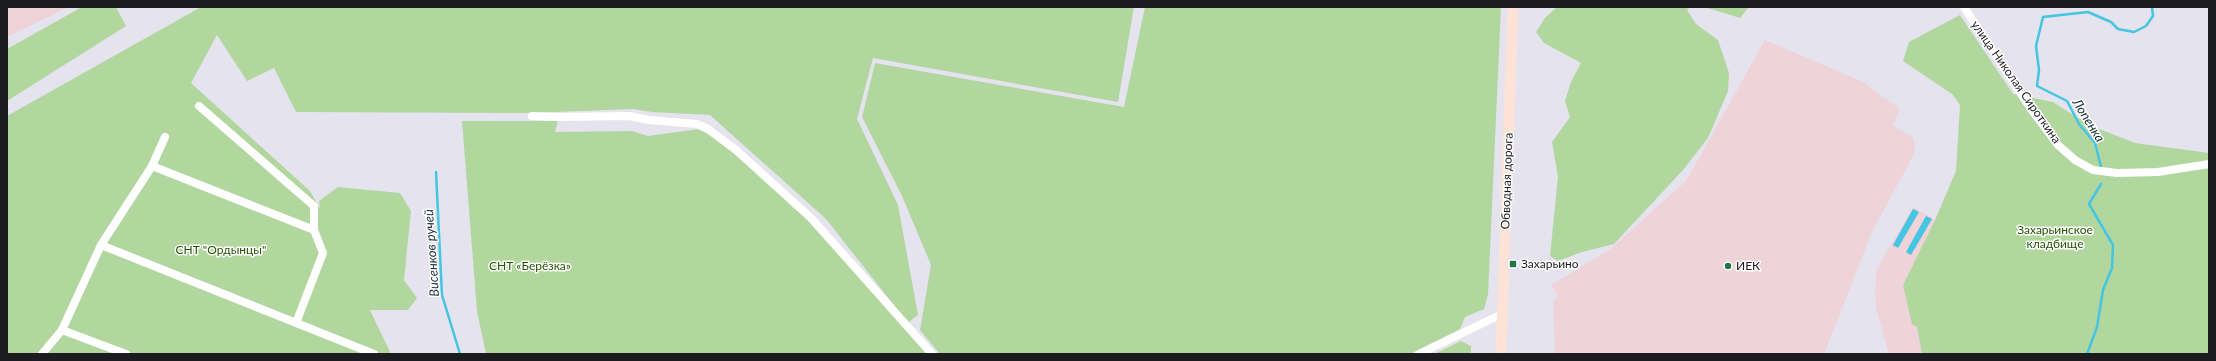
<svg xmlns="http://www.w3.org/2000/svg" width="2216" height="361" viewBox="0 0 2216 361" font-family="Lato,sans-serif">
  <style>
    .industrial { fill: #eed3d9 }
    .green { fill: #b1d79e }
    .water { fill: #44c5e2 }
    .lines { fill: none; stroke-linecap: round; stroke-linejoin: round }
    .stream { stroke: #44c5e2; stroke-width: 2.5 }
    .street { stroke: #fff; stroke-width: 8 }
    .secondary { stroke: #fce2d7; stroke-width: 11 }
    .poi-dot { fill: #247648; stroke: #fff; stroke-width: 1.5 }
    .labels { text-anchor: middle; stroke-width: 3; stroke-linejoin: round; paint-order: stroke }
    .street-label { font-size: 12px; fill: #1c1b1f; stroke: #fff }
    .park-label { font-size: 12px; fill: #265300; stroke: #fff }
    .poi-label { font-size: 12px; fill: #1c1b1f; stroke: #fff; text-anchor: start }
    .water-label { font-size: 13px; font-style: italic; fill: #182d33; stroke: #fff }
  </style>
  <rect width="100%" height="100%" fill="#e5e3ee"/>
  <g class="industrial">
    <path d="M7 7H68L7 37Z"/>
    <path d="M1765 40 1863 82 1900 109 1893 125 1913 138 1915 152 1872 232 1824 354H1555L1553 301 1558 296 1551 285 1609 250 1686 181Z"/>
    <path d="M1913 207 1935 220 1903 285 1917 327 1922 354H1889L1876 308 1875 292 1876 271Z"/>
  </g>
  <g class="green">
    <path d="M82 7H116L126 26 7 101V49Z"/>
    <path d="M201 7H1134L1118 102 873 58 857 119 898 205 918 315 908 323 826 219 710 115 652 112 633 109 528 113 296 112 274 68 247 81 217 35 191 83 310 191 320 209 319 201 338 187 400 193 411 211 404 280 417 298 408 310H370L391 354H7V116Z"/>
    <path d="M1145 7H1501L1488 295 1484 309 1465 317 1460 329 1410 354H940L920 330 931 265 902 196 862 117 875 63 1124 107Z"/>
    <path d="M1557 7H1690L1687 10 1696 24 1718 40 1729 73 1728 91 1708 138 1683 170 1614 244 1582 252 1558 261 1550 256 1558 177 1552 142 1570 117 1565 101 1571 82 1581 63 1544 43 1536 32 1545 18Z"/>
    <path d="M1704 7H1749L1740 18Z"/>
    <path d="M1960 15 2013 94 2053 102 2089 125 2135 143 2209 153V354H1922L1917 327 1912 324 1903 285 1935 220 1956 171 1960 105 1952 94 1903 61 1909 42Z"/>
    <path d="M462 121H558L555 132 632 131 648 136 699 129 721 141 802 213 928 354H486L477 311Z"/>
    <path d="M1461 341 1471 346V354H1434Z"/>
  </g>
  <g class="water">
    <path d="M1913 209 1919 212 1898 248 1893 245Z"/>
    <path d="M1926 216 1932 219 1911 255 1906 252Z"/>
  </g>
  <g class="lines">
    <g class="stream">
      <path d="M2101 167 2095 143 2079 124 2067 101 2037 86 2039 70 2036 46 2043 17 2088 12 2111 22 2118 29 2134 32 2146 26 2153 16 2152 7"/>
      <path d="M436 172 442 295 460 354"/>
      <path d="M2087 354 2097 327 2103 290 2112 268 2113 245 2089 204 2101 184"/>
    </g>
    <g class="street">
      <path d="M1964 7 2031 109 2058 145 2075 160 2093 170 2117 173 2158 172 2209 164"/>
      <path d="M199 106 314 206V230"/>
      <path d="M532 116 557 117 629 116 649 120 697 124 708 129 736 150 811 218 932 354"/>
      <path d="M152 166 314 230 323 253 296 323"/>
      <path d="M101 245 374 354"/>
      <path d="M62 330 126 354"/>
      <path d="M42 354 62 330 101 245 152 166 165 137"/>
      <path d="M1419 354 1502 314"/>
    </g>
    <path class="secondary" d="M1501 354 1513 7"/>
  </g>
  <g class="poi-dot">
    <rect x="1509" y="260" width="8" height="8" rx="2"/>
    <circle cx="1728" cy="266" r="4"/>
  </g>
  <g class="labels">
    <g class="street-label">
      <text transform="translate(2016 82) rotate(55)" y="4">улица Николая Сироткина</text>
      <text transform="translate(1507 181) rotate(-88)" y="4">Обводная дорога</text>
    </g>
    <g class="park-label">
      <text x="2055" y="234">Захарьинское<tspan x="2055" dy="14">кладбище</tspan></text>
      <text x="221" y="254">СНТ "Ордынцы"</text>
      <text x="530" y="270">СНТ «Берёзка»</text>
    </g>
    <g class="poi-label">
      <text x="1521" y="268">Захарьино</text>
      <text x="1736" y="270">ИЕК</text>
    </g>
    <g class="water-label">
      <text transform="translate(2089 120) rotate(58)" y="5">Лопенка</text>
      <text transform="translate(431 253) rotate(-94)" y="5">Висенков ручей</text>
    </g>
  </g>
  <rect width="2216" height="361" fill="none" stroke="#1c1b1f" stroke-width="16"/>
</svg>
